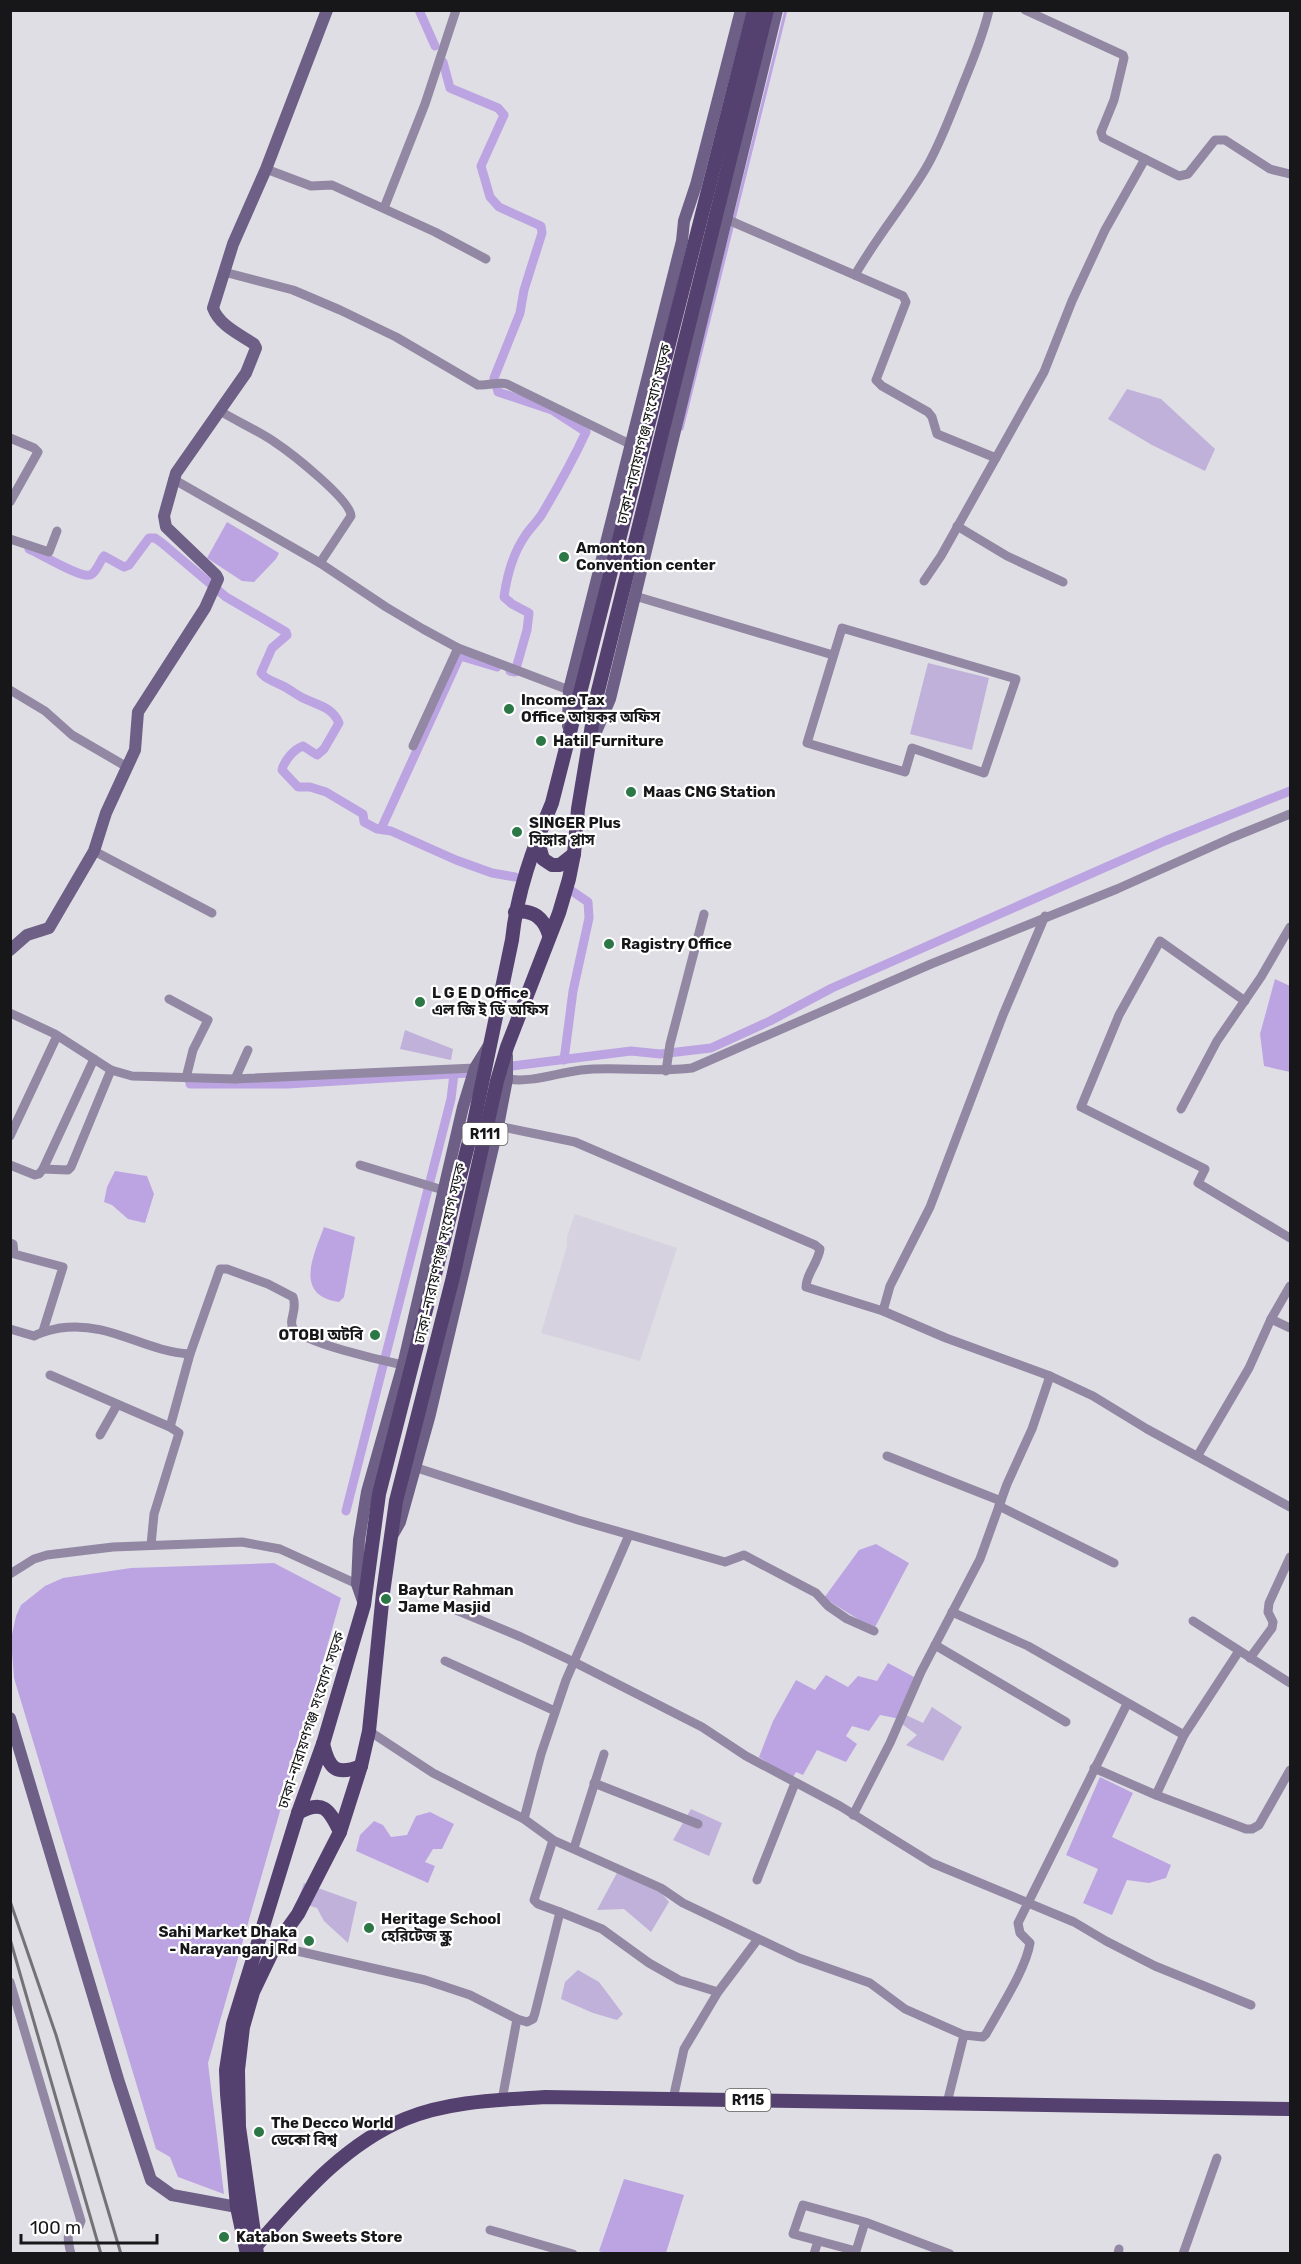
<svg xmlns="http://www.w3.org/2000/svg" width="1301" height="2264" viewBox="0 0 1301 2264" font-family="Rubik,'Noto Sans Bengali',sans-serif">
  <style>
    .built { fill: #d7d2e0 }
    .green { fill: #c0b1da }
    .water { fill: #bca4e2 }
    .lines { fill: none; stroke-linecap: round; stroke-linejoin: round }
    .stream { stroke: #bca4e2; stroke-width: 3 }
    .canal { stroke: #bca4e2; stroke-width: 9 }
    .street { stroke: #9288a3; stroke-width: 9 }
    .secondary { stroke: #6d5f85; stroke-width: 12 }
    .primary { stroke: #54416f; stroke-width: 14 }
    .rail { stroke: #747277; stroke-width: 3 }
    .poi-dot { fill: #2b7745; stroke: #fff; stroke-width: 2 }
    .labels { text-anchor: middle; stroke-width: 4.5; stroke-linejoin: round; paint-order: stroke }
    .shield { fill: #fff; stroke: #5d5c5d; stroke-width: 1.5 }
    .shield-label { font-size: 14px; font-weight: bold; fill: #171618 }
    .street-label { font-size: 15px; fill: #171618; stroke: #fff }
    .poi-label { font-size: 15px; font-weight: bold; fill: #171618; stroke: #fff; text-anchor: start }
  </style>
  <rect width="100%" height="100%" fill="#e0dee5"/>
  <path class="built" d="M575 1214 677 1248 640 1361 541 1333 567 1246V1237Z"/>
  <g class="green">
    <path d="M1127 389 1161 399 1215 449 1205 471 1152 445 1108 419Z"/>
    <path d="M928 663 989 678 972 750 910 734Z"/>
    <path d="M405 1030 453 1049 451 1060 400 1049Z"/>
    <path d="M932 1707 962 1727 943 1761 906 1745 917 1735 902 1724 906 1715 923 1723Z"/>
    <path d="M691 1809 722 1823 709 1856 673 1840Z"/>
    <path d="M618 1871 659 1890 669 1902 651 1932 624 1909 597 1910Z"/>
    <path d="M304 1883 357 1902 348 1943 324 1921 317 1908 297 1902Z"/>
    <path d="M578 1970 599 1982 623 2014 617 2020 593 2013 561 1999 565 1982Z"/>
  </g>
  <g class="water">
    <path d="M227 522 279 553 276 559 254 582 242 581 207 558Z"/>
    <path d="M1275 979 1290 986V1072L1264 1066 1260 1034Z"/>
    <path d="M115 1171 147 1176 154 1194 145 1223 128 1219 112 1205 104 1202 107 1187Z"/>
    <path d="M324 1227 355 1237 344 1297 339 1302C293 1296 314 1254 324 1227Z"/>
    <path d="M876 1544 909 1563 874 1629 824 1598 859 1550Z"/>
    <path d="M274 1563 341 1598 208 2063 224 2194 178 2177 170 2157 156 2149 14 1678 11 1639 16 1616 21 1605 45 1586 63 1578 131 1568Z"/>
    <path d="M888 1663 916 1678 900 1719 880 1715 869 1731 852 1726 846 1736 857 1744 846 1762 817 1750 803 1775 796 1772 792 1779 759 1757 773 1721 796 1680 815 1690 826 1675 848 1687 858 1676 877 1681Z"/>
    <path d="M1100 1777 1133 1793 1112 1837 1171 1865 1166 1878 1149 1883 1127 1880 1112 1915 1083 1903 1098 1869 1066 1855Z"/>
    <path d="M430 1812 454 1824 442 1849H433L425 1862 435 1866 428 1883 356 1851 360 1835 374 1821 383 1825 391 1837 407 1835 416 1816Z"/>
    <path d="M624 2179 684 2195 666 2253 607 2254 599 2251Z"/>
  </g>
  <g class="lines">
    <path class="stream" d="M682 429 786 10"/>
    <g class="canal">
      <path d="M419 10 435 46"/>
      <path d="M443 62 450 88 498 108 504 115 481 166 490 197 499 207 541 226 542 233 524 290 520 313 494 378 498 392 552 410 586 432C573 460 558 487 542 514 537 522 530 528 525 536 512 555 507 575 504 597L512 604 529 613 527 630 515 672 510 671"/>
      <path d="M29 549C41 554 80 578 90 575 96 573 100 561 104 556L124 567 129 565 149 538H155L162 543 226 597 286 632 287 635 272 648 261 673C266 680 274 681 281 685 288 688 295 694 301 697 316 705 332 706 339 723L324 749 317 755 303 746C294 749 284 761 282 770L298 787H310L326 792 363 814 364 822 377 829 391 831 456 860 492 873 515 877"/>
      <path d="M381 829 460 656 497 667"/>
      <path d="M564 1060 573 991 589 918 588 902 572 891"/>
      <path d="M512 1066 631 1051 660 1054 711 1048 770 1021 832 988 1165 841 1290 791"/>
      <path d="M190 1084H288L468 1073"/>
      <path d="M346 1511 451 1099 454 1074"/>
    </g>
    <g class="street">
      <path d="M1025 10 1123 55 1124 58 1114 100 1101 132 1103 138 1179 176 1188 174 1215 140H1225L1270 169 1290 174"/>
      <path d="M266 169 311 186 332 185 435 232 486 259"/>
      <path d="M384 208 425 104 456 10"/>
      <path d="M726 219 903 296 906 302 876 380 882 386 928 412 932 417 937 434 996 458"/>
      <path d="M224 272 293 290 340 310 396 337 478 385C489 386 498 381 507 384L636 447"/>
      <path d="M855 275C876 238 904 205 926 168 939 146 948 121 958 97 969 68 982 41 989 10"/>
      <path d="M220 411C238 422 259 431 276 443 291 453 351 500 351 516L320 563"/>
      <path d="M10 438 34 448 38 452 10 502"/>
      <path d="M173 479 320 563 386 607 423 629 458 648 569 690"/>
      <path d="M957 526 1007 556 1063 582"/>
      <path d="M10 539 49 552 57 531"/>
      <path d="M924 581 941 556 1044 372 1072 301 1105 230 1145 159"/>
      <path d="M635 596 833 655"/>
      <path d="M842 628 1016 679 984 773 912 748 905 772 807 743Z"/>
      <path d="M10 690 45 711 72 735 127 767"/>
      <path d="M413 746 458 648"/>
      <path d="M94 851 212 913"/>
      <path d="M169 999 208 1020 193 1050 186 1078"/>
      <path d="M1245 1001 1160 941 1119 1015 1081 1107 1205 1169 1198 1183 1290 1238"/>
      <path d="M10 1013 55 1034 111 1070 132 1076 235 1079 475 1068"/>
      <path d="M666 1071 670 1044 704 914"/>
      <path d="M235 1079 248 1050"/>
      <path d="M507 1079C532 1083 556 1073 581 1070 617 1066 654 1073 692 1068L931 964 1117 889 1231 838 1290 814"/>
      <path d="M1181 1109 1217 1041 1261 977 1290 927"/>
      <path d="M498 1126 575 1142 815 1245 820 1249C818 1263 806 1274 806 1287L883 1311 946 1338 1050 1376 1093 1396 1147 1429 1290 1507"/>
      <path d="M10 1136 57 1036"/>
      <path d="M10 1165 35 1175 39 1174 43 1169 94 1059"/>
      <path d="M360 1165 443 1190"/>
      <path d="M43 1169 68 1170 71 1167 111 1070"/>
      <path d="M10 1243 13 1244 14 1254 63 1267 43 1331"/>
      <path d="M883 1311 890 1286 930 1207 1003 1015 1045 916"/>
      <path d="M1271 1319 1290 1328"/>
      <path d="M10 1329 34 1336C43 1331 50 1330 60 1328 111 1321 142 1351 190 1354"/>
      <path d="M50 1375 170 1427 179 1433 154 1514 151 1545"/>
      <path d="M170 1427 190 1354 220 1269H227L268 1284 293 1297C298 1310 288 1320 293 1328 300 1342 384 1361 403 1365"/>
      <path d="M100 1435 117 1405"/>
      <path d="M1198 1455 1249 1368 1271 1319 1290 1286"/>
      <path d="M887 1456 1001 1501"/>
      <path d="M414 1467 578 1520 725 1562 744 1555 816 1593 828 1606 847 1619 874 1631"/>
      <path d="M999 1506 1114 1563"/>
      <path d="M10 1574 34 1559 47 1555 113 1547 242 1542 280 1549 357 1584"/>
      <path d="M456 1610 521 1637 574 1662 702 1727 746 1756 840 1806 932 1863 1074 1922 1106 1941 1155 1966 1251 2005"/>
      <path d="M952 1612 1028 1646 1184 1735"/>
      <path d="M1193 1621 1290 1683"/>
      <path d="M935 1645 1066 1722"/>
      <path d="M1250 1658 1272 1628 1273 1622 1268 1612 1269 1603 1290 1557"/>
      <path d="M445 1661 555 1711"/>
      <path d="M369 1731 433 1773 524 1819 553 1840 661 1888 683 1903 799 1958 870 1983 905 2009 964 2035"/>
      <path d="M1094 1768 1156 1795 1246 1829H1252L1259 1825 1290 1770"/>
      <path d="M594 1783 698 1824"/>
      <path d="M1156 1795 1184 1735 1239 1651"/>
      <path d="M853 1815 890 1743 921 1672 980 1559 1007 1484 1032 1429 1050 1376"/>
      <path d="M524 1819 541 1754 566 1680 629 1535"/>
      <path d="M553 1840 534 1900 538 1904 560 1912"/>
      <path d="M574 1848 604 1754"/>
      <path d="M757 1880 795 1783"/>
      <path d="M275 1946 425 1980 470 1995 517 2019 527 2022 533 2019 535 2013 560 1912 602 1929 649 1963 679 1980 718 1992"/>
      <path d="M10 1982 81 2221 79 2226C64 2230 68 2241 71 2254"/>
      <path d="M673 2099 684 2049 718 1992 758 1939"/>
      <path d="M502 2100 517 2019"/>
      <path d="M947 2103 964 2035 983 2037 986 2034C999 2010 1026 1969 1030 1943L1020 1933 1018 1923 1127 1704"/>
      <path d="M865 2222 856 2251 793 2234 803 2205 865 2222 950 2254"/>
      <path d="M490 2230 573 2254"/>
      <path d="M814 2254 818 2241"/>
      <path d="M1118 2254 1119 2249"/>
      <path d="M1183 2254 1217 2158"/>
    </g>
    <g class="secondary">
      <path d="M568 726 569 690 682 241 684 221 696 185 741 10"/>
      <path d="M593 739 610 699 777 10"/>
      <path d="M10 950 27 935 49 928 94 851 106 813 135 750 138 712 205 608 218 579 216 575 166 527 164 516 176 473 246 373 256 348 254 344C239 334 219 325 213 308L233 244 266 169 327 10"/>
      <path d="M392 1536 400 1522 429 1418 498 1126 507 1079V1056"/>
      <path d="M364 1604 357 1584 359 1540 367 1492 403 1365 463 1107 475 1068 488 1047"/>
      <path d="M10 1718 118 2079 151 2180 172 2195 237 2207"/>
    </g>
    <g class="primary">
      <path d="M537 839 543 859 552 865H560L574 854"/>
      <path d="M515 912C533 909 544 918 549 935"/>
      <path d="M323 1744C329 1769 336 1776 361 1766"/>
      <path d="M298 1813C323 1799 329 1809 340 1832"/>
      <path d="M256 2246C300 2197 343 2145 405 2119 448 2101 499 2100 545 2097L1290 2109"/>
      <path d="M247 2254 237 2207 227 2094 226 2070 233 2024 298 1813 323 1744 364 1605 379 1494 474 1122 512 940C517 892 533 848 552 803L754 10"/>
      <path d="M257 2254 239 2127 238 2070 243 2027 253 1992 275 1946 298 1914 340 1832 361 1766 369 1731 383 1593 396 1501 453 1277 497 1081 507 1047 559 913 569 879 574 854 578 809 597 695 767 10"/>
    </g>
    <g class="rail">
      <path d="M10 1901 56 2035 121 2254"/>
      <path d="M10 1939 101 2254"/>
    </g>
  </g>
  <g class="poi-dot">
    <circle cx="564" cy="557" r="6"/>
    <circle cx="509" cy="709" r="6"/>
    <circle cx="541" cy="741" r="6"/>
    <circle cx="631" cy="792" r="6"/>
    <circle cx="517" cy="832" r="6"/>
    <circle cx="609" cy="944" r="6"/>
    <circle cx="420" cy="1002" r="6"/>
    <circle cx="375" cy="1335" r="6"/>
    <circle cx="386" cy="1599" r="6"/>
    <circle cx="369" cy="1928" r="6"/>
    <circle cx="309" cy="1941" r="6"/>
    <circle cx="259" cy="2132" r="6"/>
    <circle cx="224" cy="2237" r="6"/>
  </g>
  <g class="labels">
    <g class="shield">
      <rect x="462.5" y="1123" width="45" height="22" rx="4.5"/>
      <rect x="725.5" y="2089" width="45" height="22" rx="4.5"/>
    </g>
    <g class="shield-label">
      <text x="485" y="1139">R111</text>
      <text x="748" y="2105">R115</text>
    </g>
    <g class="street-label">
      <text transform="translate(644 434) rotate(-76)" y="5">ঢাকা-নারায়ণগঞ্জ সংযোগ সড়ক</text>
      <text transform="translate(440 1253) rotate(-77)" y="5">ঢাকা-নারায়ণগঞ্জ সংযোগ সড়ক</text>
      <text transform="translate(311 1720) rotate(-72)" y="5">ঢাকা-নারায়ণগঞ্জ সংযোগ সড়ক</text>
    </g>
    <g class="poi-label">
      <text x="576" y="553">Amonton<tspan x="576" dy="17">Convention center</tspan></text>
      <text x="521" y="705">Income Tax<tspan x="521" dy="17">Office আয়কর অফিস</tspan></text>
      <text x="553" y="746">Hatil Furniture</text>
      <text x="643" y="797">Maas CNG Station</text>
      <text x="529" y="828">SINGER Plus<tspan x="529" dy="17">সিঙ্গার প্লাস</tspan></text>
      <text x="621" y="949">Ragistry Office</text>
      <text x="432" y="998">L G E D Office<tspan x="432" dy="17">এল জি ই ডি অফিস</tspan></text>
      <text x="363" y="1340" text-anchor="end">OTOBI অটবি</text>
      <text x="398" y="1595">Baytur Rahman<tspan x="398" dy="17">Jame Masjid</tspan></text>
      <text x="381" y="1924">Heritage School<tspan x="381" dy="17">হেরিটেজ স্কুল</tspan></text>
      <text x="297" y="1937" text-anchor="end">Sahi Market Dhaka<tspan x="297" dy="17">- Narayanganj Rd</tspan></text>
      <text x="271" y="2128">The Decco World<tspan x="271" dy="17">ডেকো বিশ্ব</tspan></text>
      <text x="236" y="2242">Katabon Sweets Store</text>
    </g>
  </g>
  <rect width="1301" height="2264" fill="none" stroke="#171618" stroke-width="24"/>
  <path d="M21 2234v9h136v-9" fill="none" stroke="#171618" stroke-width="3"/>
  <text x="30" y="2234" font-size="18" fill="#171618" stroke="#ffffff" stroke-width="4.5" paint-order="stroke">100 m</text>
</svg>
